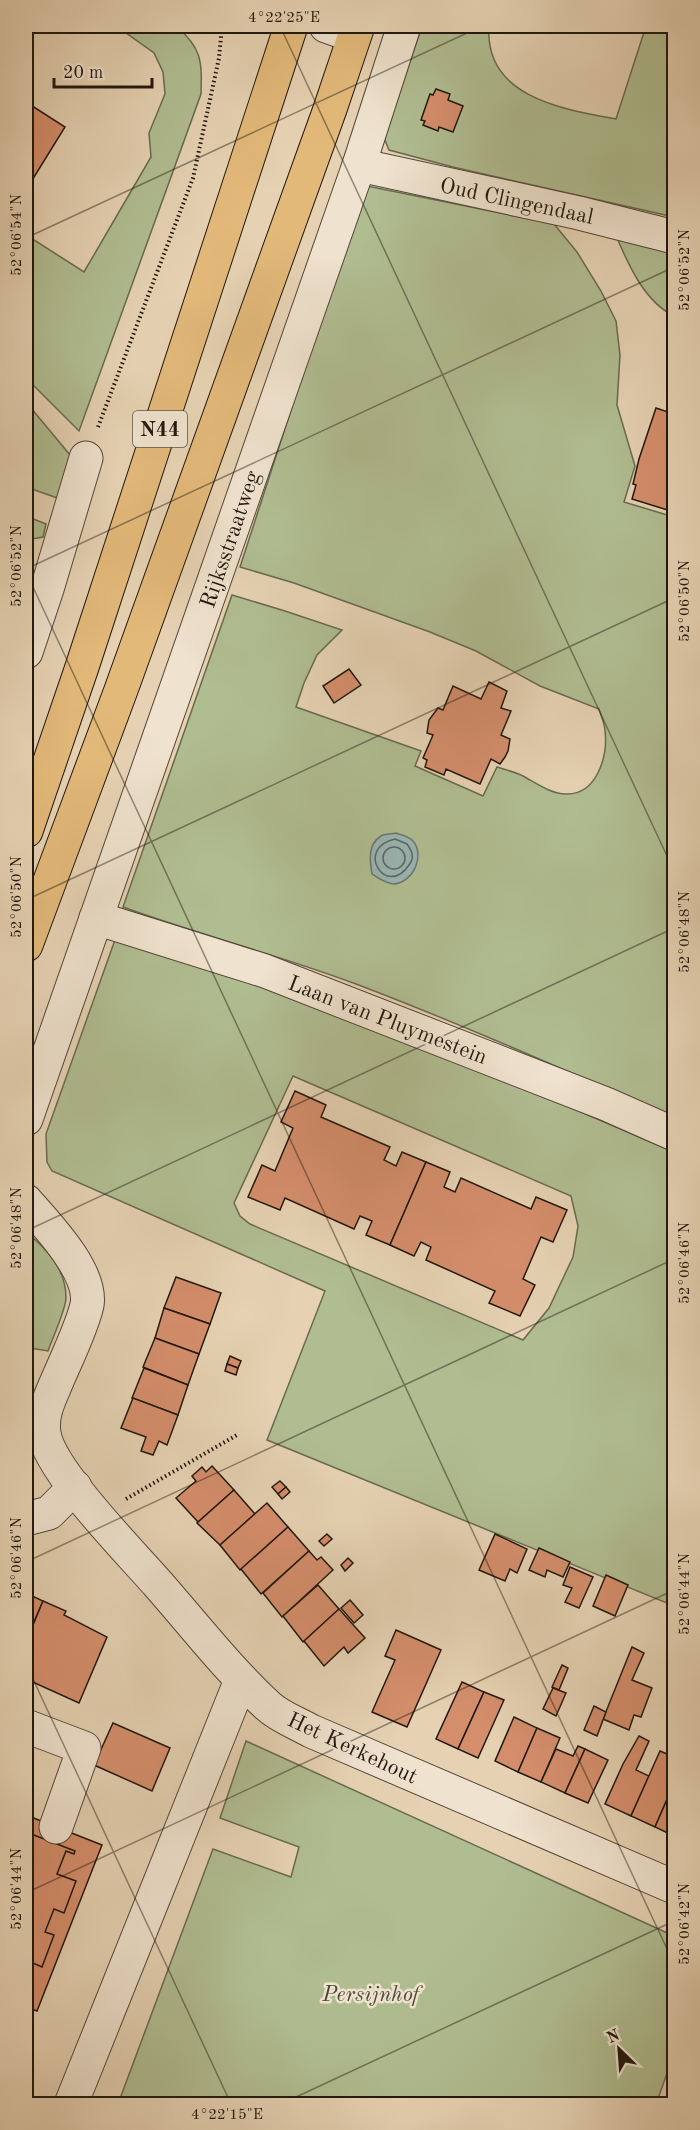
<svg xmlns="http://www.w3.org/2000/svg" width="700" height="2130" viewBox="0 0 700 2130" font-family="'Old Standard TT',serif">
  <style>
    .green { fill: #b0bd91; stroke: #686a50; stroke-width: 1.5; fill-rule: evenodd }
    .water { fill: #99b6b5; stroke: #697772; stroke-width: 1.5 }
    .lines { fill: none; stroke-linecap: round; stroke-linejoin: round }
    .shore { stroke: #5c6762; stroke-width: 1.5 }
    .building { fill: #d58e6c; stroke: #20180e; stroke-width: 1.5 }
    .minor-casing { stroke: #524637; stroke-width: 35 }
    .major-casing { stroke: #20180e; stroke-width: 35 }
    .path { stroke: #20180e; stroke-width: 4; stroke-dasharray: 1.5 3; stroke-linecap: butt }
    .minor { stroke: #efe2ce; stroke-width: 33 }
    .major { stroke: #e3b97a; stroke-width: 33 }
    .ticks { fill: none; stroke: #20180e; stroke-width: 1.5; stroke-opacity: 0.45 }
    .labels { text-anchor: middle; stroke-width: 5; stroke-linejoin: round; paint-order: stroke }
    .shield { fill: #efe2ce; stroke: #5e5548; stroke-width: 1.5 }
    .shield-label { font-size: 21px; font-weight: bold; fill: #20180e }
    .street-label { font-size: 22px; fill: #20180e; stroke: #efe2ce }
    .park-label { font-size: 22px; font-style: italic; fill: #4b4a35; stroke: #efe2ce }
    .neatline { fill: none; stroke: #20180e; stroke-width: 2 }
    .ticks-label { font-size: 15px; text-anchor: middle; fill: #20180e }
  </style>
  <rect width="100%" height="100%" fill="#e6d2b3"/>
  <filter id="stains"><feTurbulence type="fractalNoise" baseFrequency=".00333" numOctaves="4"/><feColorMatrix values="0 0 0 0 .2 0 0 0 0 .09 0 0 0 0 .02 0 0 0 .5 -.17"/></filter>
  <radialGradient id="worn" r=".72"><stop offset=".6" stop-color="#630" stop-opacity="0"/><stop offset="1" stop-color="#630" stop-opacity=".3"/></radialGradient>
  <g class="green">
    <path d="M110 26H176C202 48 202 61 201 94L79 431 26 378V240L28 236 84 272 151 157 149 133 165 94 163 72 154 53 126 33Z"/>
    <path d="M422 26H489C484 97 562 109 616 119L646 26H674V217L453 167 389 150 384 138Z"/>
    <path d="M367 186 554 224 577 252 601 291 616 321 620 355 617 405 635 466 624 502 674 517V1118C569 1072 464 1025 356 984 279 955 200 935 123 907L232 595 285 611 342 630 317 655 304 683 296 707 421 751 415 766 483 796 497 767C506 770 515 772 523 776 536 783 551 794 566 794 597 795 608 756 605 731 605 724 601 716 599 709L540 686 476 651 430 632 294 583 240 567 304 370Z"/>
    <path d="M617 238 674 252V316C645 302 629 266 617 238Z"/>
    <path d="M26 402 75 461 63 500 26 487Z"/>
    <path d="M26 516 46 524 43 537 26 540Z"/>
    <path d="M116 937 272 986 497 1076 674 1152V1606L267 1440 325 1291 52 1171 47 1162 46 1134ZM293 1076 571 1196 578 1226 573 1257 549 1308 523 1340 250 1224 240 1216 234 1203Z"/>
    <path d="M26 1232C47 1249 66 1269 66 1298 66 1309 52 1339 48 1351L30 1348 26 1350Z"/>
    <path d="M246 1741 674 1936V2054L656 2104H118L213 1849 291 1877 299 1847 220 1818Z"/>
  </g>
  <path class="water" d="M396 833C401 835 409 836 413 841 425 855 414 882 394 884 386 884 378 878 372 874 370 861 367 845 381 836 384 834 392 834 396 833Z"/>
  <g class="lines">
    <g class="shore">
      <path d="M395 839 407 844C412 851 415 857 409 865 386 899 354 848 395 839Z"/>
      <circle cx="394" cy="858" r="11"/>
    </g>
  </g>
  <g class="building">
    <path d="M436 89 450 94 448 100 463 106 453 132 439 127 438 131 423 125 425 121 421 120 430 94 433 95Z"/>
    <path d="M26 102 65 127 26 190Z"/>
    <path d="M656 408 674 414V512L632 499 636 485 633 484 639 459Z"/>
    <path d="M349 669 361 685 334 703 323 686Z"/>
    <path d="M489 682 507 691 501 708 511 711 501 735 510 739 508 751 505 757 500 764 491 759 480 784 446 769 444 775 425 767 427 760 423 758 433 735 427 733 429 720 438 708 443 710 453 686 481 699Z"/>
    <path d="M295 1091 326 1105 321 1117 390 1147 384 1160 396 1166 402 1152 426 1162 390 1245 366 1235 372 1221 360 1216 354 1229 285 1198 280 1210 248 1197 262 1165 275 1171 293 1128 281 1122Z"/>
    <path d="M426 1162 450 1172 444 1187 455 1192 461 1178 531 1209 536 1197 567 1210 553 1242 541 1237 523 1279 535 1285 520 1316 489 1303 495 1291 426 1260 431 1247 421 1242 414 1256 390 1245Z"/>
    <path d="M176 1277 221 1293 210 1324 164 1308Z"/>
    <path d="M164 1308 210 1324 199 1354 155 1338Z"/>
    <path d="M155 1338 199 1354 188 1385 143 1367Z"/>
    <path d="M230 1356 241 1361 238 1368 227 1364Z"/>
    <path d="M227 1364 238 1368 236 1375 225 1371Z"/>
    <path d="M144 1368 188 1385 178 1415 132 1398Z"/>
    <path d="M133 1398 178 1415 167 1445 159 1441 153 1455 141 1451 146 1437 121 1428Z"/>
    <path d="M212 1466 234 1490 198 1522 176 1498 196 1481 192 1476 202 1467 206 1472Z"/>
    <path d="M280 1481 286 1487 278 1494 272 1487Z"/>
    <path d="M286 1487 290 1492 282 1499 278 1494Z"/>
    <path d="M234 1490 255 1514 220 1545 197 1523Z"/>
    <path d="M267 1503 288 1527 240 1570 220 1545Z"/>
    <path d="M288 1527 309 1551 261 1594 241 1569Z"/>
    <path d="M327 1534 332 1539 324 1546 319 1541Z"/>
    <path d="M495 1534 527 1549 517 1573 510 1569 505 1581 479 1570Z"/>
    <path d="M539 1548 570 1562 563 1577 547 1570 545 1577 529 1570Z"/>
    <path d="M309 1551 317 1560 321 1557 333 1570 282 1617 263 1593Z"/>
    <path d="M348 1558 353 1563 345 1571 341 1565Z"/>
    <path d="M570 1567 593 1577 579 1608 565 1602 572 1588 563 1585Z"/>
    <path d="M606 1575 628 1585 615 1616 593 1606Z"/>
    <path d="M318 1585 339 1609 303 1642 283 1616Z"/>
    <path d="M26 1593 43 1601 27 1638H26Z"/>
    <path d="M350 1600 363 1615 354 1623 341 1608Z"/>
    <path d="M43 1601 66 1611 64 1615 107 1637 79 1703 26 1679V1642Z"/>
    <path d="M339 1609 365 1638 348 1653 344 1647 324 1666 304 1641Z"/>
    <path d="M396 1630 441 1650 407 1727 372 1712 395 1660 385 1656Z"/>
    <path d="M632 1647 644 1653 632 1680 652 1688 641 1717 634 1715 629 1730 603 1719Z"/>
    <path d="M562 1665 568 1668 559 1690 552 1687Z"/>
    <path d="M462 1682 484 1692 458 1749 436 1739Z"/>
    <path d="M553 1688 566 1693 556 1716 543 1709Z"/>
    <path d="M484 1692 504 1700 478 1758 458 1749Z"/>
    <path d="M594 1706 606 1712 597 1736 584 1730Z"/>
    <path d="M514 1717 537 1728 518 1772 495 1761Z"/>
    <path d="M113 1723 170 1748 152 1791 94 1765Z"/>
    <path d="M537 1728 560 1738 541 1782 518 1772Z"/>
    <path d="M639 1736 649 1741 636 1770 649 1776 631 1816 605 1804 623 1764Z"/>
    <path d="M578 1746 585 1749 565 1793 541 1782 556 1749 573 1756Z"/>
    <path d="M585 1749 608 1760 588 1803 565 1793Z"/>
    <path d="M660 1751 674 1757 669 1774 674 1777V1783L655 1827 631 1816Z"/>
    <path d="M673 1786 674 1787V1836L655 1827Z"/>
    <path d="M26 1815 102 1845 37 2011 26 2007Z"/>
    <path d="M26 1832 75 1851 74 1854 66 1851 57 1874 76 1881 64 1913 54 1909 45 1932 54 1935 42 1967 26 1960Z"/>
  </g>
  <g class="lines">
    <g class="minor-casing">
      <g id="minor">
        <path d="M326 26 354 36"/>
        <path d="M359 165 579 213 674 237"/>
        <path d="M26 652 47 589 86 458"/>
        <path d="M96 918 265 971 606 1104 674 1134"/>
        <path d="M26 1119 359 165 404 26"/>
        <path d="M26 1201C46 1224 93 1272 87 1305 82 1327 66 1360 57 1381 50 1398 41 1414 44 1433 49 1470 131 1553 158 1584 194 1625 228 1669 268 1706 280 1717 297 1723 311 1731L674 1887"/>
        <path d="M26 1519 49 1513 75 1487"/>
        <path d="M26 1726 84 1748 56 1827"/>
        <path d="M71 2104 241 1680"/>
      </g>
    </g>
    <g class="major-casing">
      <g id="major">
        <path d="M26 831 82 667 291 26"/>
        <path d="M26 945 121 690 330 109 358 26"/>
      </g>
    </g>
    <g class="path">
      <path d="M98 427 193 178 219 58 222 26"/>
      <path d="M126 1499 237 1435"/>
    </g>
    <use href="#minor" class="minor"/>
    <use href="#major" class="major"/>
  </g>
  <path class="ticks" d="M280 26 674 871M26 238 482 26M26 569 674 267M26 572 674 1964M26 900 674 598M26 1231 674 928M26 1562 674 1259M26 1664 231 2104M26 1893 674 1590M281 2104 674 1921"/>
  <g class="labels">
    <rect class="shield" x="133" y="411" width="54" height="36" rx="4.5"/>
    <g class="shield-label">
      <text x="160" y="436">N44</text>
    </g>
    <g class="street-label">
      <text transform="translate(517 200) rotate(12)" y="8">Oud Clingendaal</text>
      <text transform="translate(229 539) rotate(-71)" y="8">Rijksstraatweg</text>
      <text transform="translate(388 1019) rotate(21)" y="8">Laan van Pluymestein</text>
      <text transform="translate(353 1747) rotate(25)" y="8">Het Kerkehout</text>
    </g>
    <g class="park-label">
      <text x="371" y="2001">Persijnhof</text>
    </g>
  </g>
  <rect width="700" height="2130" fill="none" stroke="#e6d2b3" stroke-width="66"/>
  <g transform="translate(619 2049) rotate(335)" stroke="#efe2ce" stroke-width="4.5" paint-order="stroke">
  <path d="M0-4.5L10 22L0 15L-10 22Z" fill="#20180e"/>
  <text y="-9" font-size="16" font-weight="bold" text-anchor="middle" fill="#20180e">N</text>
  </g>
  <path d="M54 78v9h98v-9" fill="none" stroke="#20180e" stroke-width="3"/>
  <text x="63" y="78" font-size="18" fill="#20180e" stroke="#efe2ce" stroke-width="4.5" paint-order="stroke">20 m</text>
  <rect x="33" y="33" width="634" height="2064" class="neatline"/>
  <g class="ticks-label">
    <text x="284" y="22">4°22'25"E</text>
    <text transform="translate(16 235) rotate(-90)" y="5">52°06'54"N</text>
    <text transform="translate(684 270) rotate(-90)" y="5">52°06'52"N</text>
    <text transform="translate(16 566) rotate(-90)" y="5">52°06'52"N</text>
    <text transform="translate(684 601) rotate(-90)" y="5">52°06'50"N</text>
    <text transform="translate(16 897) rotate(-90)" y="5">52°06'50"N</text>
    <text transform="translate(684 932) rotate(-90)" y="5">52°06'48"N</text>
    <text transform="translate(16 1228) rotate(-90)" y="5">52°06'48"N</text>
    <text transform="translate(684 1263) rotate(-90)" y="5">52°06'46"N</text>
    <text transform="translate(16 1558) rotate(-90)" y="5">52°06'46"N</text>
    <text transform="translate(684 1594) rotate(-90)" y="5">52°06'44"N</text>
    <text transform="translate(16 1889) rotate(-90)" y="5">52°06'44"N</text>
    <text transform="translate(684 1924) rotate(-90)" y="5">52°06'42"N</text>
    <text x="227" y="2119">4°22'15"E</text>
  </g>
  <rect width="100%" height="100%" filter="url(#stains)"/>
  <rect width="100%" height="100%" fill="url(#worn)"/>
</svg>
